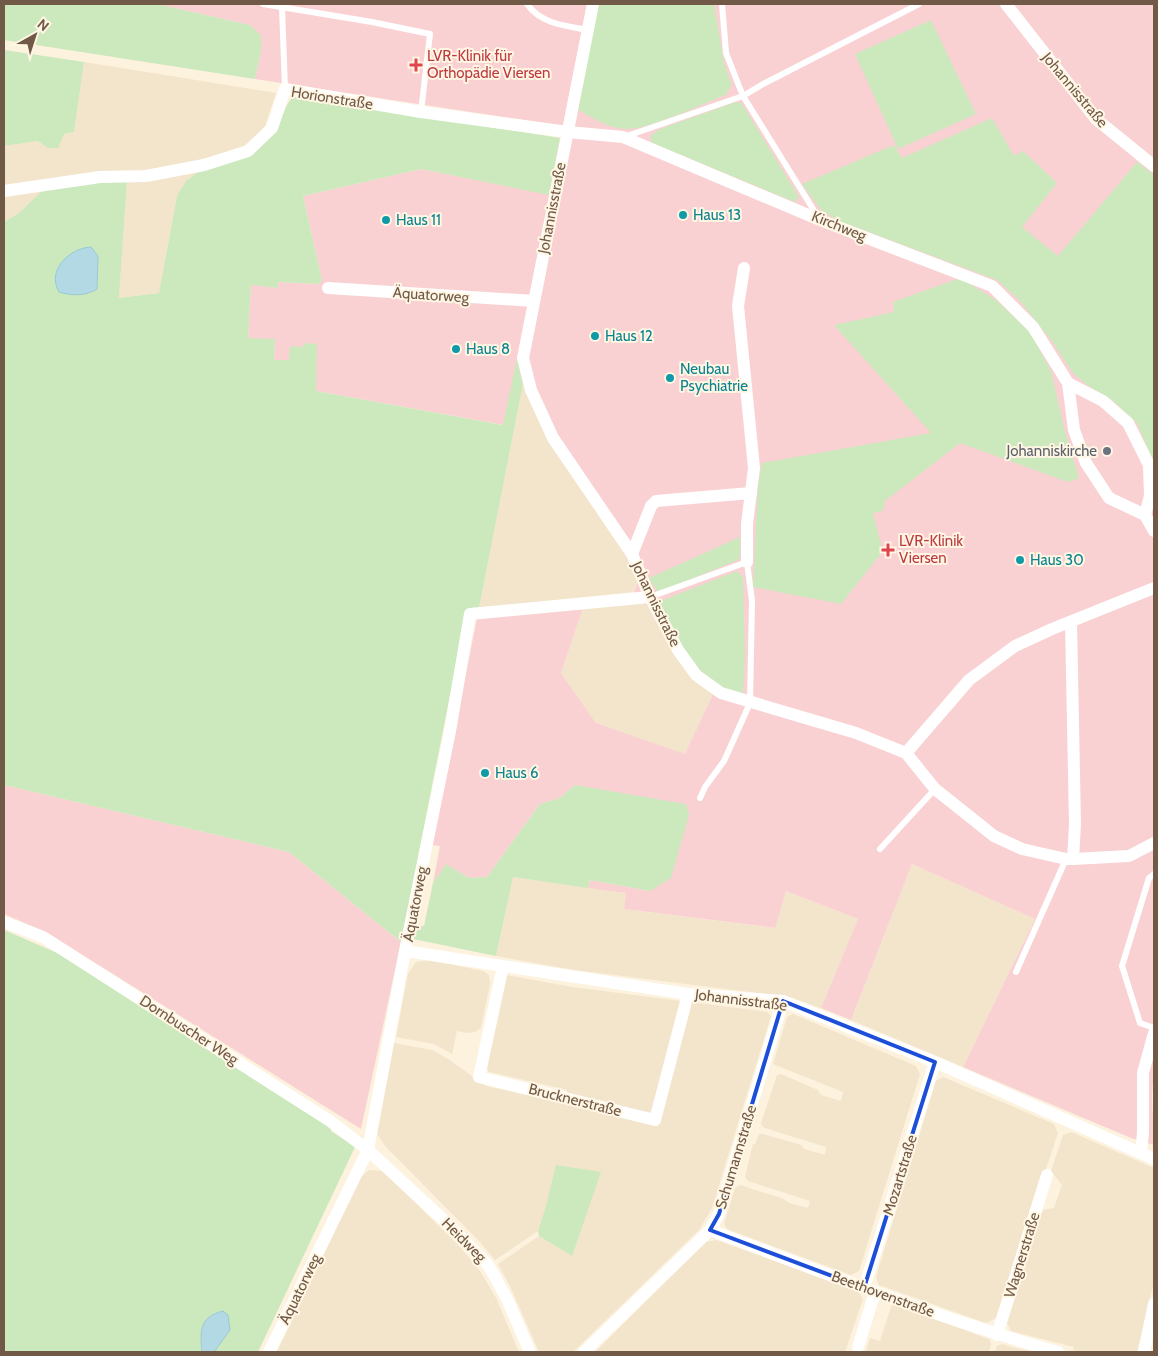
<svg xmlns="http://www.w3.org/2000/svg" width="1158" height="1356" viewBox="0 0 1158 1356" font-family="Cabin,sans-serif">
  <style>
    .residential { fill: #f3e4cc }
    .medical { fill: #fad1d3 }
    .green { fill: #cce8bd }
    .water { fill: #b3dae4; stroke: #9ac9d6 }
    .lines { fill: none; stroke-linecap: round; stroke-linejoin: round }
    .lane { stroke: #fff; stroke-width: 6 }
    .street { stroke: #fff; stroke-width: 12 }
    .marked { fill: none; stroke: #1d4ed8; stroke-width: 4; stroke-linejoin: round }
    .health-dot { fill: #e0444e; stroke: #fff6e4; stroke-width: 2 }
    .culture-dot { fill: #0f9aa8; stroke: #fff6e4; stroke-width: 2 }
    .worship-dot { fill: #6b7280; stroke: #fff6e4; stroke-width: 2 }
    .labels { text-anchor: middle; stroke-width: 4; stroke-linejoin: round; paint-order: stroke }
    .health-label { font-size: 15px; fill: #be3a42; stroke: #fff6e4; text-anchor: start }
    .street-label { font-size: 15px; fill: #715947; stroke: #fff6e4 }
    .culture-label { font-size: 15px; fill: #0d838f; stroke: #fff6e4; text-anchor: start }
    .worship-label { font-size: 15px; fill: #5b616d; stroke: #fff6e4; text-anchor: end }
  </style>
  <rect width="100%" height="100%" fill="#fcf2de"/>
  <g class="residential">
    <path d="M84 62 276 93 264 129 245 146 230 153 157 170 4 186V146L38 141 48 148 64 134 74 132Z"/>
    <path d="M198 172 177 196 159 293 119 298 127 181Z"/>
    <path d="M44 189 19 213 4 222V195Z"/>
    <path d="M523 384 557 454 604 520 639 579 634 592 479 608Z"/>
    <path d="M640 602 647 604 677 655 713 694 685 755 596 723 561 673 583 608Z"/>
    <path d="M912 864 1035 919 963 1067 851 1020Z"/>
    <path d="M513 877 626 893 624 909 774 928 786 891 858 919 821 1008 790 997 575 970 496 956Z"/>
    <path d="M429 960 483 971 489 975 490 984 481 1028 475 1032 467 1033 457 1031 452 1054 434 1044 396 1037 408 974 416 962Z"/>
    <path d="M506 975 572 987 681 1001 651 1115 567 1095V1090L490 1072 488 1071 487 1067Z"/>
    <path d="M690 1002 767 1012 771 1016 712 1208 699 1230 573 1352H539L510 1286 498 1264 539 1236 572 1256 546 1206 538 1231 495 1260 480 1242 386 1147 377 1134 394 1043 432 1050 448 1059 486 1086 657 1124Z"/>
    <path d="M793 1014 916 1066 920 1074 859 1271 851 1275 727 1229 724 1224 735 1188 740 1185 784 1199 789 1203 808 1208 810 1201 748 1181 745 1177 753 1144H755L759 1134H763L801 1145 804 1149 825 1155 826 1147 765 1128 762 1126 761 1123 777 1075 781 1074 818 1090 821 1095 841 1101 843 1092 773 1064 787 1017Z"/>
    <path d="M943 1077 1054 1124 1058 1133 996 1318 986 1323 879 1285 876 1277 936 1081Z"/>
    <path d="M1071 1132 1154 1168V1283L1149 1301 1137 1352H1081L1073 1350 1074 1347 1011 1331 1006 1321 1043 1210 1054 1208 1062 1185 1051 1171 1063 1135Z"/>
    <path d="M369 1170 383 1171 460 1247 480 1271 496 1298 519 1352H277L361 1177Z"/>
    <path d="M716 1240 858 1291 863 1299 845 1352H595L706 1242Z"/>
    <path d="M892 1304 989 1339 991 1344 989 1352H866L870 1338 880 1341Z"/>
    <path d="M1002 1344 1015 1348 1035 1352H995L997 1346Z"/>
  </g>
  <g class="medical">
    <path d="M157 4H587L563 126 255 79 261 51 250 25Z"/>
    <path d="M598 4H1154V1066L1152 1097 1154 1145 1131 1138 963 1067 1035 919 912 864 851 1020 821 1008 858 919 786 891 775 928 624 909 626 893 588 888 590 880 650 891 575 785 560 798 540 804 487 877 469 878 446 865 433 883 440 846 432 845 477 618 583 608 561 673 596 723 685 754 713 694 677 655 647 605 640 602 634 592 639 579 604 520 557 454 523 384 517 360 504 425 316 391 304 344V347L289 361 274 360 275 339H248L251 284 278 288V282L319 284 322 280 303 196 421 169 549 194 560 138Z"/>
    <path d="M4 785 289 852 401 942 361 1129 46 932 4 914Z"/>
  </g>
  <g class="green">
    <path d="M4 4H157L250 25 261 35V51L255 79 4 40Z"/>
    <path d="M598 4H714L724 63 732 85 725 95C703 104 648 130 626 129 608 128 592 118 577 109Z"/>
    <path d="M931 20 976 114 898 149 855 54Z"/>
    <path d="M4 50 84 62 74 132 64 134 58 148H48L38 141 4 146Z"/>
    <path d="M293 96 560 138 549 195 421 169 303 196 322 280 319 284 278 282V288L251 285 248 338 275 339 274 360H289L290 346 303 347 304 343 317 344 316 391 503 425 517 358 523 384 479 608 467 610 401 942 289 852 4 785V222L19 213 44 189 94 182 127 181 119 298 159 293 177 196 186 181 198 172 249 156 277 128 287 105Z"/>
    <path d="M736 102 741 103 744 107 799 197 795 202 652 143 650 136 660 129Z"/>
    <path d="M992 118 1014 156 1023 151 1057 183 1022 227 1058 256 1137 162 1154 175V464L1137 423 1112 400 1087 385 1073 373 1051 340 1019 300 997 280 839 221 821 210 802 184 894 145 902 158Z"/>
    <path d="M960 278 996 300 1030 332 1051 371 1065 431 1079 478 1068 482 960 443 885 501 883 511 873 513 881 544 880 555 841 604 753 587 758 485 762 463 931 433 834 325 894 312 893 302Z"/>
    <path d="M740 537V556L738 560 664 590 657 591 649 578Z"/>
    <path d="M737 571 743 577 745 656 743 694 738 697 707 679 681 646 660 605 663 600Z"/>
    <path d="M575 785 686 804 689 815 671 878 650 891 590 880 588 888 513 877 496 956 413 939 416 925 424 926 433 883 446 864 469 878 487 877 540 804 560 798Z"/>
    <path d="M4 930 64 956 330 1125 331 1131 355 1147 258 1352H213L230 1330 201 1335 202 1352H4Z"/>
    <path d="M556 1165 601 1172 572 1256 539 1236 538 1231 546 1206Z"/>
  </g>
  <g class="water">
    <path d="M91 247 98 256 97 289C86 296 72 296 59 292 46 270 70 248 91 247Z"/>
    <path d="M223 1311 228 1315 230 1330 214 1352H202C200 1332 199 1317 223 1311Z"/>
  </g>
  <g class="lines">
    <g class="lane">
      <path d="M263 4 372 22 430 34 421 112"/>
      <path d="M527 4C541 24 566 26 588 30"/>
      <path d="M722 4 726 53 743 96 818 217"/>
      <path d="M282 7 285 89"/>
      <path d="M624 137 743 96 763 84 919 4"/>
      <path d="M650 597 747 562 752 601 750 703 724 761 705 787 700 798"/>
      <path d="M880 849 935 789"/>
      <path d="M1154 874 1149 878 1122 966 1140 1023 1154 1028"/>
      <path d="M1016 972 1066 859"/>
    </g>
    <g class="street">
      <path d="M593 4 523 358 531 390 553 438 632 554 650 597 678 650 696 675 721 693 856 733 906 753 935 789 994 836 1022 849 1066 859H1073L1129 856 1154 843"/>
      <path d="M1006 4 1096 119 1154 166"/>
      <path d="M4 191 100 177 146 176 204 165 248 151 272 128 285 89 421 112 568 132 623 137 820 220 992 286 1033 327 1068 383 1074 430 1086 463 1109 498 1145 515 1154 531"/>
      <path d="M744 268 738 306 754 468 747 524V562"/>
      <path d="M328 288 534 301"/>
      <path d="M1068 383 1103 401 1128 423 1149 465 1150 496 1145 515"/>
      <path d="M632 554 651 506 656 501 751 493"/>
      <path d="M1071 622 1075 824 1073 859"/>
      <path d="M906 753 969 680 1015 646 1052 629 1154 588"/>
      <path d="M4 922 43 937 330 1121 368 1150 448 1224 489 1266 508 1301 530 1352"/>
      <path d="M405 951 688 994 783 1001 935 1062 1154 1159"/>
      <path d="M503 966 479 1077 655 1120 688 994"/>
      <path d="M1141 1153 1143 1133V1073L1154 1033"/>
      <path d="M710 1230C825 1273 940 1319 1058 1352"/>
      <path d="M864 1288 935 1062"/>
      <path d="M997 1335 1047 1175"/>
      <path d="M858 1347 875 1292"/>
      <path d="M269 1352 368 1150 405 951 450 731 470 614 650 597"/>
      <path d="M584 1352 710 1230 719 1214 783 1001"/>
      <path d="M1144 1352 1154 1304"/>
    </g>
  </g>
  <path class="marked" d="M783 1001 935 1062 864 1288 710 1230 719 1214Z"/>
  <g class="health-dot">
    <path d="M413.5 57.5h5v5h5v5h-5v5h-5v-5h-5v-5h5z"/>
    <path d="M885.5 542.5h5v5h5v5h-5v5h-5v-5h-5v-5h5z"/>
  </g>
  <g class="culture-dot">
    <circle cx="683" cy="215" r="5"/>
    <circle cx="386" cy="220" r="5"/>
    <circle cx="595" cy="336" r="5"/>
    <circle cx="456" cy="349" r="5"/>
    <circle cx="670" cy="378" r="5"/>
    <circle cx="1020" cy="560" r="5"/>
    <circle cx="485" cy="773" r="5"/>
  </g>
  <circle class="worship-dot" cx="1107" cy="451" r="5"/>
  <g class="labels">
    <g class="health-label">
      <text x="427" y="61">LVR-Klinik für<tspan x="427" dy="17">Orthopädie Viersen</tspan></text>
      <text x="899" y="546">LVR-Klinik<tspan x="899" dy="17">Viersen</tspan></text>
    </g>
    <g class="street-label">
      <text transform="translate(1075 90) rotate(50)" y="5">Johannisstraße</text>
      <text transform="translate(332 98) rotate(9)" y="5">Horionstraße</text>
      <text transform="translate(552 208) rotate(-79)" y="5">Johannisstraße</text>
      <text transform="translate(839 226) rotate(22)" y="5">Kirchweg</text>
      <text transform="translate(431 295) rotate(4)" y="5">Äquatorweg</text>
      <text transform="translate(656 604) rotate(64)" y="5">Johannisstraße</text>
      <text transform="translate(415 904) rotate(-79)" y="5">Äquatorweg</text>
      <text transform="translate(741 1000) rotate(7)" y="5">Johannisstraße</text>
      <text transform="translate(189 1030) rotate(33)" y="5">Dornbuscher Weg</text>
      <text transform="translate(575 1100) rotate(14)" y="5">Brucknerstraße</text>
      <text transform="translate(736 1157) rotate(-73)" y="5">Schumannstraße</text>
      <text transform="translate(900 1175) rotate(-73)" y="5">Mozartstraße</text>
      <text transform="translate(464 1240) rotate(45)" y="5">Heidweg</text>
      <text transform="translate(1022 1255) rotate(-73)" y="5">Wagnerstraße</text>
      <text transform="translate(300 1289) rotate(-64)" y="5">Äquatorweg</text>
      <text transform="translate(883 1294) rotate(20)" y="5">Beethovenstraße</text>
    </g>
    <g class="culture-label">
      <text x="693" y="220">Haus 13</text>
      <text x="396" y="225">Haus 11</text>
      <text x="605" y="341">Haus 12</text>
      <text x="466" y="354">Haus 8</text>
      <text x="680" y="374">Neubau<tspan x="680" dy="17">Psychiatrie</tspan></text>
      <text x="1030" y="565">Haus 30</text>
      <text x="495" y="778">Haus 6</text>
    </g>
    <g class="worship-label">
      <text x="1097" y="456">Johanniskirche</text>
    </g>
  </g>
  <rect width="1158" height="1356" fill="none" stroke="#715947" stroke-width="10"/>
  <g transform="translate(35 35) rotate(39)" stroke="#fff6e4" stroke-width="4" paint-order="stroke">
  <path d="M0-4L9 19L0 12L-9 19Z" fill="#715947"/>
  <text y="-8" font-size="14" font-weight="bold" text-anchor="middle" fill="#715947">N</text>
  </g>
</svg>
